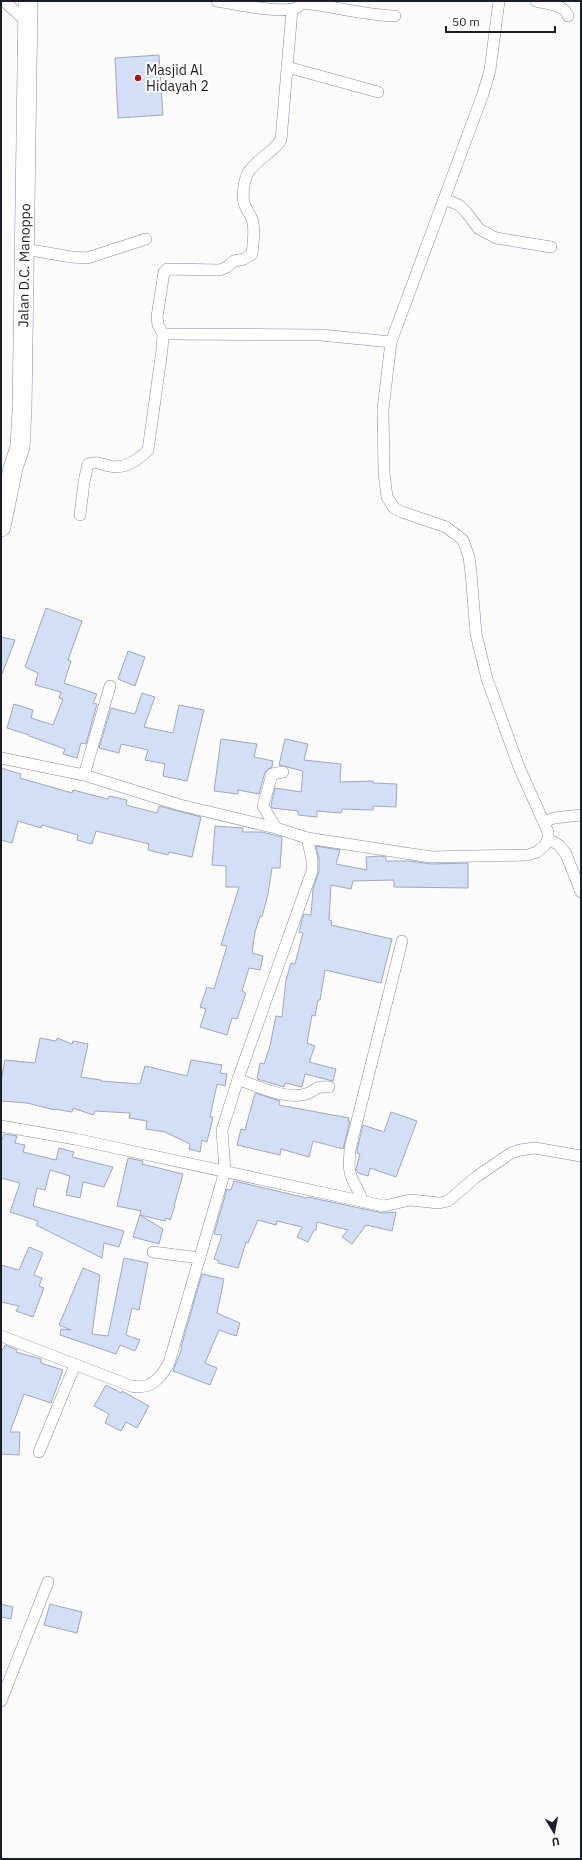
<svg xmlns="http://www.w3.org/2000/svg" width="582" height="1860" viewBox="0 0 582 1860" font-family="'IBM Plex Sans',sans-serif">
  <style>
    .building { fill: #d4dff5; stroke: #9ea8bd }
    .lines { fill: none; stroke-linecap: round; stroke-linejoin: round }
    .minor-casing { stroke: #838da2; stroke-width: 12 }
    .trunk-casing { stroke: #838da2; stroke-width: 20 }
    .minor { stroke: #fff; stroke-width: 11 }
    .trunk { stroke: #fff; stroke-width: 19 }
    .poi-dot { fill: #aa1817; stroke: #fff; stroke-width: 1.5 }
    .labels { text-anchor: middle; stroke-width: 4; stroke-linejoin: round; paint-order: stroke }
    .poi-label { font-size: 14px; fill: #1a1e26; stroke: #fff; text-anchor: start }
    .street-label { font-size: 14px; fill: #1a1e26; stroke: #fff }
  </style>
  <rect width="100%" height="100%" fill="#fbfbfb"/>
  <g class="building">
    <path d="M159 55 163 115 118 118 115 58Z"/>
    <path d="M46 608 82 621 68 660 71 661 64 683 97 694 93 703 97 704 86 744 81 743 77 758 63 754 65 749 29 736V735L7 728 14 704 33 710 31 718 53 725 63 699 59 698 61 692 35 685 38 673 25 667Z"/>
    <path d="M1 637 15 640 2 674 1 673Z"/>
    <path d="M128 651 145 657 135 686 118 679Z"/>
    <path d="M142 693 155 697 144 727 173 733 179 705 204 710 187 781 163 776 165 764 145 760 148 750 121 744 119 753 99 748 111 708 135 714Z"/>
    <path d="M221 739 257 744 254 757 273 761 272 767 268 769 265 772 259 794 238 790V794L214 791Z"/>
    <path d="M285 739 308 744 304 760 341 764 340 782 373 781V783L397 784 396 807 373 806V810L342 809 341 813 317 811V817L298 815V811L272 808 271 805 275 788 301 792 303 771 279 765Z"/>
    <path d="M1 768 21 774 20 778 72 793 73 790 108 799 109 796 127 800 126 805 157 813 159 806 201 817 192 857 169 852 168 855 148 850 149 844 96 831 92 844 77 840 78 835 42 825 41 828 18 821 12 843 1 840Z"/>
    <path d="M215 826 243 828V832H262L282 837 280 868H272L268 894 262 917 260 916 255 932 252 953 263 956 260 970 249 968 242 991 246 993 237 1019 232 1018 227 1035 200 1027 206 1009 200 1007 207 987 214 989 227 946 221 945 239 887H226V866L212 865Z"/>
    <path d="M316 846 340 850 336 864 367 870 366 857 380 856 386 857V861H410L431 864 468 863V888L394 887V880L353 881 351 889 331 885 329 920 332 921 331 925 392 939 381 983 325 970 320 1000H318L315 1016 312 1015 307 1043 315 1046 309 1062 336 1069 333 1081 305 1074 302 1087 285 1083 284 1087 257 1079 260 1063 264 1064 270 1046 276 1016 282 1017 286 980 291 963 295 964 303 933 299 932 302 920 304 914 311 915 313 889 319 871V859Z"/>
    <path d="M40 1038 56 1041 57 1038 72 1044 73 1041 88 1044 81 1077 101 1080V1081L140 1084 145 1066 187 1076 191 1060 222 1065 220 1073 227 1074 225 1086 217 1084 210 1117H213L207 1142 202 1140 200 1152 189 1149 190 1144 165 1132 146 1129 147 1121 129 1118 130 1113 95 1111 93 1115 73 1108 72 1112 55 1109V1110L27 1103 1 1101V1081L5 1060 35 1063Z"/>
    <path d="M255 1093 280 1101 279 1105 349 1118 348 1121H350L343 1149 313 1141 309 1157 281 1149 280 1155 237 1145 241 1129 245 1130Z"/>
    <path d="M391 1112 417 1121 396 1177 370 1168 368 1176 358 1173 356 1169 360 1154 357 1153V1150L363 1125 384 1132Z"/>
    <path d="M4 1134 17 1136 15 1143 25 1145 23 1152 56 1160 59 1148 74 1152 72 1157 113 1167 104 1187 83 1182 80 1198 66 1195 70 1176 50 1170 45 1190 37 1188 33 1206 124 1231 119 1247 104 1243 102 1258 36 1225 38 1221 10 1212 20 1183 1 1178V1143Z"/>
    <path d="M128 1158 143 1161 142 1164 183 1174 174 1206H175L170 1220 166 1218 165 1221 140 1215 163 1229 159 1244 133 1237 141 1211 117 1206Z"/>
    <path d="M234 1181 307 1198 308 1197 383 1213 396 1212 392 1231 366 1225 352 1244 342 1237 348 1230 317 1222 316 1230H314L308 1242 297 1237 302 1227 277 1221 276 1225 258 1220 248 1243 246 1242 238 1268 218 1263 219 1261 214 1259 222 1235 214 1234 227 1189 231 1190Z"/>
    <path d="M29 1247 43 1253 34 1275 42 1278 39 1286 44 1288 33 1317 16 1311 19 1306 1 1302V1265L19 1270Z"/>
    <path d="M124 1258 148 1263 139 1310 132 1308 126 1335 140 1340 135 1351 120 1345 116 1354 60 1335 61 1329 71 1330 59 1325 83 1268 100 1275 92 1334 108 1336Z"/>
    <path d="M202 1274 224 1279 217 1313 240 1323 236 1336 219 1330 205 1363 217 1368 210 1385 173 1371 182 1348 181 1347Z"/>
    <path d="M5 1345 17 1350 16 1352 41 1359V1363L63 1370 51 1403 24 1394 10 1432H20L19 1455 1 1454V1353Z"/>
    <path d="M106 1385 121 1393 122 1391 149 1406 137 1428 126 1422 121 1431 105 1423 109 1414 94 1406Z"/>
    <path d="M1 1604 13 1607 11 1619 1 1617Z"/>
    <path d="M50 1604 82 1612 77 1633 44 1625Z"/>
  </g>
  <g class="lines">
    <g class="minor-casing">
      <g id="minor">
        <path d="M4 1 28 23"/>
        <path d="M217 1C234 4 284 15 298 7"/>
        <path d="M536 1C546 4 565 4 568 16"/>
        <path d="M302 3C333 6 363 15 395 16"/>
        <path d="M287 67 378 92"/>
        <path d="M444 199 459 205 466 212 479 229 496 238 551 247"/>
        <path d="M25 249 71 257 87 258 146 239"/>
        <path d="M163 334 321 335 391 342"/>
        <path d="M80 515 84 482 88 464C97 461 101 464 109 466 125 470 138 460 148 450L162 350 163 334 158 325 157 317 164 272 167 269 220 270 227 267 234 261 244 259 252 254C253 244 255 233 253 223 252 216 246 210 244 203 242 195 244 180 248 173 256 159 273 153 281 140L292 10"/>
        <path d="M1 758 84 775 180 805 276 828 307 838 312 859V871L238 1079 222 1130 225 1171 169 1363C160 1379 151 1390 131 1386L1 1336"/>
        <path d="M84 775 110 686"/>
        <path d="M544 822 554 818 581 815"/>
        <path d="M276 828 263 806 272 774 283 772"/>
        <path d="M307 838 431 857 528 855 537 852 545 845 548 839V832L519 767 487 679 476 634 471 573 469 557 463 540 446 527 402 512 394 508 387 497 384 473 383 409 391 342 483 94 490 70 499 1"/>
        <path d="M548 839 559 845 566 854 581 892"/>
        <path d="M238 1079C255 1086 287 1100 306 1094 317 1090 314 1086 329 1087"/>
        <path d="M1 1126 75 1139 384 1206 410 1200 439 1203 448 1201 476 1177 511 1153 520 1150 535 1148 581 1156"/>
        <path d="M362 1201C360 1190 352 1183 350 1172 348 1165 350 1156 350 1149L402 941"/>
        <path d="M153 1252 200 1258"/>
        <path d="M39 1452 75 1365"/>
        <path d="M1 1701 48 1582"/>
      </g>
    </g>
    <g class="trunk-casing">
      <g id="trunk">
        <path id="s1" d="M1 527 13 468 20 447 22 410 28 1"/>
      </g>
    </g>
    <use href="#minor" class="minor"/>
    <use href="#trunk" class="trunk"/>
  </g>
  <circle class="poi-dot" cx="138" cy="78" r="4"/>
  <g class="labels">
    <g class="poi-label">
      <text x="146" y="75">Masjid Al<tspan x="146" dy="16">Hidayah 2</tspan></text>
    </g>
    <g class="street-label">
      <text dy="5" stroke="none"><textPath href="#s1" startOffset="264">Jalan D.C. Manoppo</textPath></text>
    </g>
  </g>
  <rect width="582" height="1860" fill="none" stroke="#1a1e26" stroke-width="4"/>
  <g transform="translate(554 1832) rotate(170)" stroke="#ffffff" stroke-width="3" paint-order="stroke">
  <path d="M0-3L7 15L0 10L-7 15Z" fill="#1a1e26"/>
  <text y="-6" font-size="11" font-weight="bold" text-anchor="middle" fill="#1a1e26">U</text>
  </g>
  <path d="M446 26v6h109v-6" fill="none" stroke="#1a1e26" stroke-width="2"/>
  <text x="452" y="26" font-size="12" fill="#1a1e26" stroke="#ffffff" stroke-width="3" paint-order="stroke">50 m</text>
</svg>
